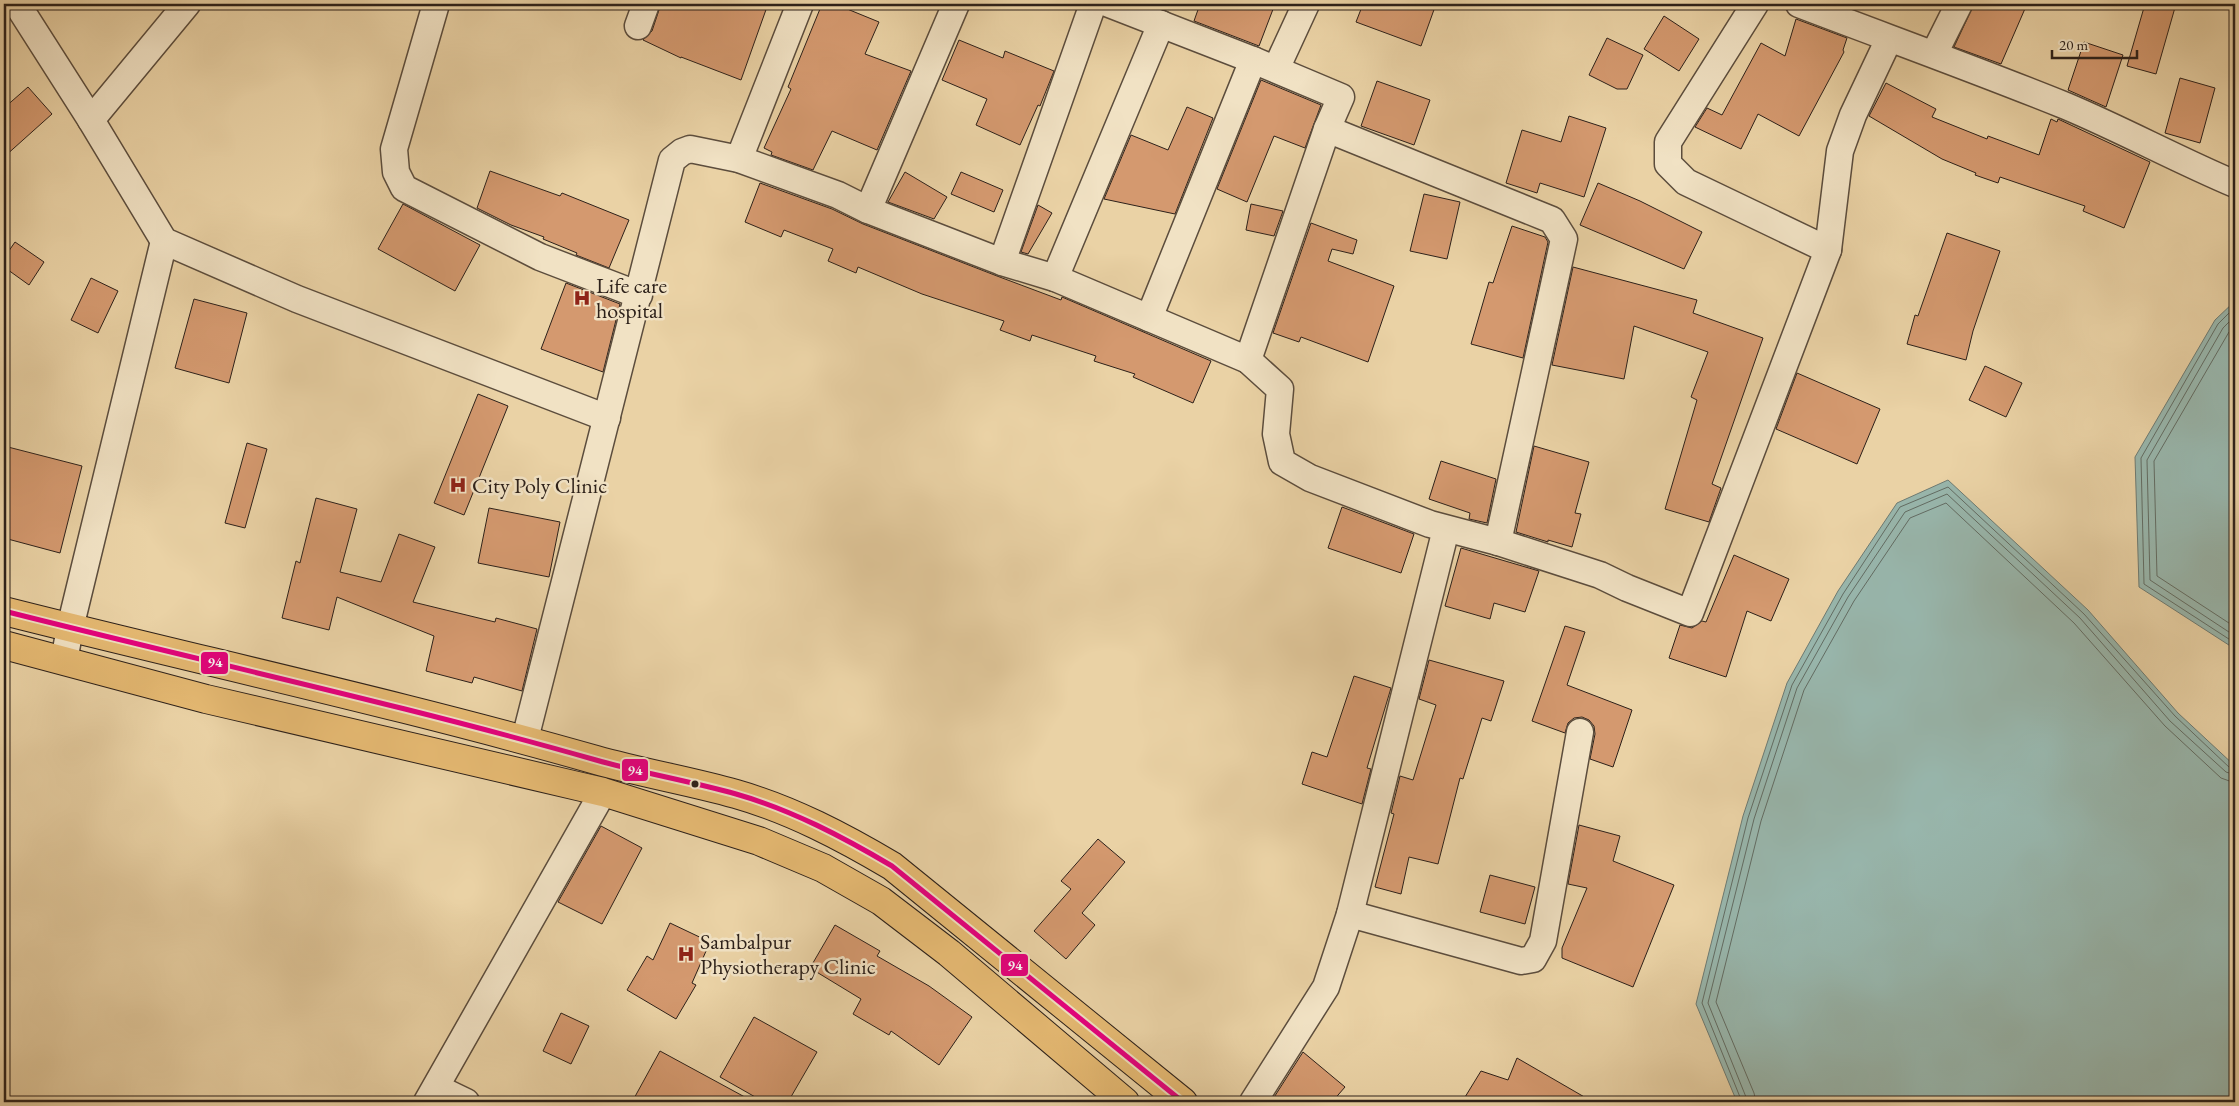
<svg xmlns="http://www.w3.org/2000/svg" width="2239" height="1106" viewBox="0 0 2239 1106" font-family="'EB Garamond',serif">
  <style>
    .water { fill: #98b6ac; stroke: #6d7a72 }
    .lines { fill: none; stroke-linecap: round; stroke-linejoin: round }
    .shore { stroke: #626c63; stroke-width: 1 }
    .building { fill: #d4996f; stroke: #2d211a }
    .minor-casing { stroke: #5c4d3d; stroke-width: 29 }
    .primary-casing { stroke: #2d211a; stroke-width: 30 }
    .minor { stroke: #f1e2c4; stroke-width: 26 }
    .primary { stroke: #e5b972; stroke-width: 28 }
    .bus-1-casing { stroke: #f1e2c4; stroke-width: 9 }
    .bus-1 { stroke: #e5007d; stroke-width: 5 }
    .bus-dot { fill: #2d211a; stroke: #f1e2c4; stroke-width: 2 }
    .labels { text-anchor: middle; stroke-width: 5; stroke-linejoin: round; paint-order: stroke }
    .poi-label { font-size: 22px; fill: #2d211a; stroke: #f1e2c4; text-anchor: start }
    .line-badge { stroke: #f1e2c4; stroke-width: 2 }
    .badge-label { font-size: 14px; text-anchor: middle; font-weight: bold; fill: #fff }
  </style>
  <rect width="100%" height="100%" fill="#ead2a5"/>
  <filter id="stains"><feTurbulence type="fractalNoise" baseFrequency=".004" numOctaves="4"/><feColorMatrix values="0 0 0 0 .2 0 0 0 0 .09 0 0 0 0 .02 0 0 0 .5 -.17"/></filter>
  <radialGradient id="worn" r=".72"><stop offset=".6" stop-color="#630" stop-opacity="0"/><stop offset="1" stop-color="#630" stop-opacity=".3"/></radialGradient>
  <g class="water">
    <path d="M2235 301V649L2139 587 2135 457 2215 320Z"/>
    <path d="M1948 480 2088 610 2178 713 2235 766V1102H1737L1696 1004 1743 816 1787 683 1838 591 1897 503Z"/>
  </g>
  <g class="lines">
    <g class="shore">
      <path d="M2235 307 2218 324 2141 458 2144 584 2235 643"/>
      <path d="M2235 316 2223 328 2147 460 2150 580 2235 636"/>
      <path d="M2235 326 2229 332 2154 461 2157 576 2235 627"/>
      <path d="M1742 1102 1702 1003 1748 818 1792 685 1843 594 1900 507 1948 487 2084 614 2175 716 2230 768 2235 769"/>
      <path d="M1748 1102 1708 1003 1754 819 1797 688 1848 597 1905 512 1947 494 2080 618 2170 721 2226 772 2235 775"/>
      <path d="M1756 1102 1754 1093 1716 1002 1761 821 1804 690 1854 601 1910 518 1946 503 2074 623 2165 726 2221 778 2235 783"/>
    </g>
  </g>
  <g class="building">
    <path d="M661 4H768L741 80 681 57V58L643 40 652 31Z"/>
    <path d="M822 4H835L879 22 865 54 911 71 877 150 832 131 813 170 771 155 772 152 764 148 791 89 788 87Z"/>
    <path d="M1200 4H1275L1259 46 1194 21Z"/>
    <path d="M1363 4H1436L1421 46 1356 22Z"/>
    <path d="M1974 4H2027L2001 64 1954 47Z"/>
    <path d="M2145 4H2176L2156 74 2127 66Z"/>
    <path d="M1664 16 1699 39 1679 71 1644 49Z"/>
    <path d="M1796 19 1847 38 1843 50 1844 52 1799 136 1758 114 1741 149 1695 127 1707 108 1722 115 1761 43 1785 56Z"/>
    <path d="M1607 38 1643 55 1627 89H1617L1589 75Z"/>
    <path d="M959 40 1003 58 1005 51 1054 71 1040 106 1038 105 1020 145 976 125 987 99 942 80Z"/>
    <path d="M2084 42 2123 55 2106 107 2068 90Z"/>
    <path d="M2180 78 2215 88 2200 143 2165 133Z"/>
    <path d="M1261 80 1321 105 1305 148 1274 136 1247 202 1217 189Z"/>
    <path d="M1377 81 1430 100 1414 145 1361 126Z"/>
    <path d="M1886 83 1936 109 1932 117 1987 139 1988 136 2039 155 2051 119 2057 122 2058 119 2150 162 2124 228 2083 211 2085 206 2000 177 1998 183 1975 175 1976 173 1942 159 1869 116Z"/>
    <path d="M28 87 52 114 4 157V108Z"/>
    <path d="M1187 107 1213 118 1175 214 1104 199 1131 135 1168 150Z"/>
    <path d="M1569 116 1606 128 1584 197 1540 183 1537 193 1506 183 1522 130 1561 142Z"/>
    <path d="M490 171 560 196 562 193 629 220 609 268 576 255 577 253 543 239 544 237 511 225 477 208Z"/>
    <path d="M905 172 947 197 934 219 888 202Z"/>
    <path d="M961 172 1003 190 994 212 951 194Z"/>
    <path d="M760 183 832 209 863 224 997 276 1061 300 1062 297 1211 361 1193 403 1133 377 1135 374 1094 361 1096 356 1032 335 1030 341 1000 330 1004 321 922 294 858 267 856 273 828 261 833 249 784 230 781 237 745 222Z"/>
    <path d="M1598 183 1640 201 1702 232 1684 269 1580 225Z"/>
    <path d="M1424 194 1460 202 1447 259 1410 251Z"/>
    <path d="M403 204 480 245 455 291 378 249Z"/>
    <path d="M1251 204 1283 211 1274 236 1246 230Z"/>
    <path d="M1038 205 1052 213 1028 254 1021 252Z"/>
    <path d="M1311 223 1357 240 1353 254 1332 249 1328 261 1394 286 1368 362 1301 337 1299 342 1273 333Z"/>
    <path d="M1512 226 1545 237 1548 242 1523 358 1471 344 1489 282 1493 283Z"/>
    <path d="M1947 233 2000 251 1973 331 1966 360 1907 344 1915 315 1918 316Z"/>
    <path d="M15 242 44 262 29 285 4 267V258Z"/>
    <path d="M1573 267 1697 300 1693 313 1763 338 1712 484 1721 488 1709 522 1665 509 1697 400 1691 397 1708 352 1634 326 1624 379 1552 365Z"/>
    <path d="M91 278 118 291 98 333 71 320Z"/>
    <path d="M566 283 620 304 603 372 541 349Z"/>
    <path d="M194 299 247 313 229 383 175 368Z"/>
    <path d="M1985 366 2022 383 2006 417 1969 400Z"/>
    <path d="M1797 373 1880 409 1857 464 1776 429Z"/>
    <path d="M478 394 508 406 464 515 434 503Z"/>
    <path d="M247 443 267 449 245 528 225 523Z"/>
    <path d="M1534 446 1589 462 1575 513 1581 514 1572 547 1548 540V542L1516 532Z"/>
    <path d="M8 447 82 466 60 553 4 538V464Z"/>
    <path d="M1441 461 1496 479 1487 523 1469 519 1470 513 1429 499Z"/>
    <path d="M316 498 357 509 340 572 381 582 399 534 435 547 413 602 495 622 496 618 537 629 522 691 474 677 472 683 426 671 434 636 337 597 329 630 282 618 296 561 300 563Z"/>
    <path d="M1342 507 1414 534 1401 573 1328 548Z"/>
    <path d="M489 508 560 522 549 577 478 563Z"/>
    <path d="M1461 548 1539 571 1525 612 1494 603 1490 619 1445 606Z"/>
    <path d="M1734 555 1789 579 1771 621 1747 611 1726 677 1669 658 1680 625 1692 628 1702 621 1706 622Z"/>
    <path d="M1565 626 1585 632 1567 685 1632 710 1613 767 1590 759 1595 734 1594 726 1589 720 1582 717 1574 718 1568 723 1565 733 1532 721Z"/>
    <path d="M1429 660 1504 681 1491 721 1482 718 1463 779 1460 778 1438 864 1409 857 1401 894 1375 887 1394 814 1391 813 1400 776 1413 780 1436 705 1419 699Z"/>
    <path d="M1354 676 1391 688 1367 768 1371 769 1362 804 1302 784 1312 752 1327 757Z"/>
    <path d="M1579 825 1620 836 1613 861 1674 885 1633 987 1562 958V948L1587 888 1568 884Z"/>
    <path d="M601 826 642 848 602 924 558 902Z"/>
    <path d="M1098 839 1125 862 1082 913 1095 925 1066 959 1034 931 1071 889 1061 881Z"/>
    <path d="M1490 875 1535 887 1525 924 1480 912Z"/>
    <path d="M670 923 710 942 692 983 696 985 676 1019 627 990 647 956 653 960Z"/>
    <path d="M835 925 880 951 877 956 929 986 972 1017 939 1065 891 1031 889 1035 853 1014 861 999 810 968Z"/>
    <path d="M561 1013 589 1026 571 1064 543 1051Z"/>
    <path d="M754 1017 817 1052 788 1102H764L720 1077Z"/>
    <path d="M660 1051 754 1102H632Z"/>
    <path d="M1303 1052 1345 1087 1332 1102H1271Z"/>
    <path d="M1517 1058 1593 1102H1462L1481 1071 1508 1080Z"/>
  </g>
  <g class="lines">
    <g class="minor-casing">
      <g id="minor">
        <path d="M17 4 91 120 164 241 297 299 607 418"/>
        <path d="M436 4 394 149 396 172 404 188 540 257 639 295"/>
        <path d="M1109 4 1253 60 1341 97 1327 129 1248 360"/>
        <path d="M1755 4 1668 142V164L1686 182 1828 250"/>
        <path d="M1799 4C1888 38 1977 70 2066 106 2123 130 2178 160 2235 184"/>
        <path d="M638 26 646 4"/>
        <path d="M1934 54 1959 4"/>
        <path d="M1276 69 1306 4"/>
        <path d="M91 120 187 4"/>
        <path d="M1327 129 1552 220 1564 239 1498 542"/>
        <path d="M739 159 800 4"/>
        <path d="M868 210 956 4"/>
        <path d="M1002 262 1093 4"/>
        <path d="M1055 278 1161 24"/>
        <path d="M1149 318 1253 60"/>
        <path d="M64 661 70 628 164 241"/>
        <path d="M525 739 672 160 682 152 690 149 739 159 838 195 868 210 1002 262 1055 278 1248 360 1280 389 1276 434 1282 462 1310 478 1430 524 1498 542 1600 575 1627 588 1690 613 1828 250 1840 151 1853 115 1889 39"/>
        <path d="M1350 914 1521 961 1533 959 1543 941 1580 732"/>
        <path d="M437 1088 466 1102"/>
        <path d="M427 1102 603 792"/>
        <path d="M1253 1102 1326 987 1350 914 1446 529"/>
      </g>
    </g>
    <g class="primary-casing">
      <g id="primary">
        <path d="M4 611C201 661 400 704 596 760 642 773 690 781 736 794 792 810 843 837 892 866L1183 1102"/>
        <path d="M4 645 206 699 603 792 759 841 823 868 881 901 949 953 1125 1102"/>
      </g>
    </g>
    <use href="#minor" class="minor"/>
    <use href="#primary" class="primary"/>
    <g class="bus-1-casing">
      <path id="bus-1" d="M4 611C201 661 400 704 596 760 642 773 690 781 736 794 792 810 843 837 892 866L1183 1102"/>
    </g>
    <use href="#bus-1" class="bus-1"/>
  </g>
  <defs>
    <g id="hospital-bare" transform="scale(1.35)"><path d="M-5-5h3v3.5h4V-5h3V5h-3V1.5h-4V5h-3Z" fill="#8f2418" stroke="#f1e2c4" stroke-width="2.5" paint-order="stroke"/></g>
  </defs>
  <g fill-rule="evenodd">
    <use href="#hospital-bare" x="582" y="298"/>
    <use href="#hospital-bare" x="458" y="485"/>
    <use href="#hospital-bare" x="686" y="954"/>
  </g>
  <circle class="bus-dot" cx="695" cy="784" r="4.5"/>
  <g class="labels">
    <g class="poi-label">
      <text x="596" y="293">Life care<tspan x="596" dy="25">hospital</tspan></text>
      <text x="472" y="493">City Poly Clinic</text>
      <text x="700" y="949">Sambalpur<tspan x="700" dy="25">Physiotherapy Clinic</tspan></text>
    </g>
  </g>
  <g class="line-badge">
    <rect x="200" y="651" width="29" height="24" rx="5" fill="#e5007d"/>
    <rect x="621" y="758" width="28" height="24" rx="5" fill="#e5007d"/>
    <rect x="1000" y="953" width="29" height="24" rx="5" fill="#e5007d"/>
  </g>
  <g class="badge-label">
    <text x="215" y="667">94</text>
    <text x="635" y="775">94</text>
    <text x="1015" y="970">94</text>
  </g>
  <rect width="2239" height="1106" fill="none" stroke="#ead2a5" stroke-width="20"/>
  <rect x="5" y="5" width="2229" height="1096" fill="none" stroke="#2d211a" stroke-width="2.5"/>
  <rect x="10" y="10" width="2219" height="1086" fill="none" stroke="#2d211a"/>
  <path d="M2052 50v8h85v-8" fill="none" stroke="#2d211a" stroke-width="2.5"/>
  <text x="2059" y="50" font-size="15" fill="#2d211a" stroke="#f1e2c4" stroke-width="4" paint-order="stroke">20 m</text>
  <rect width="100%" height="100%" filter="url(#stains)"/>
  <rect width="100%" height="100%" fill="url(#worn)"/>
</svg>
